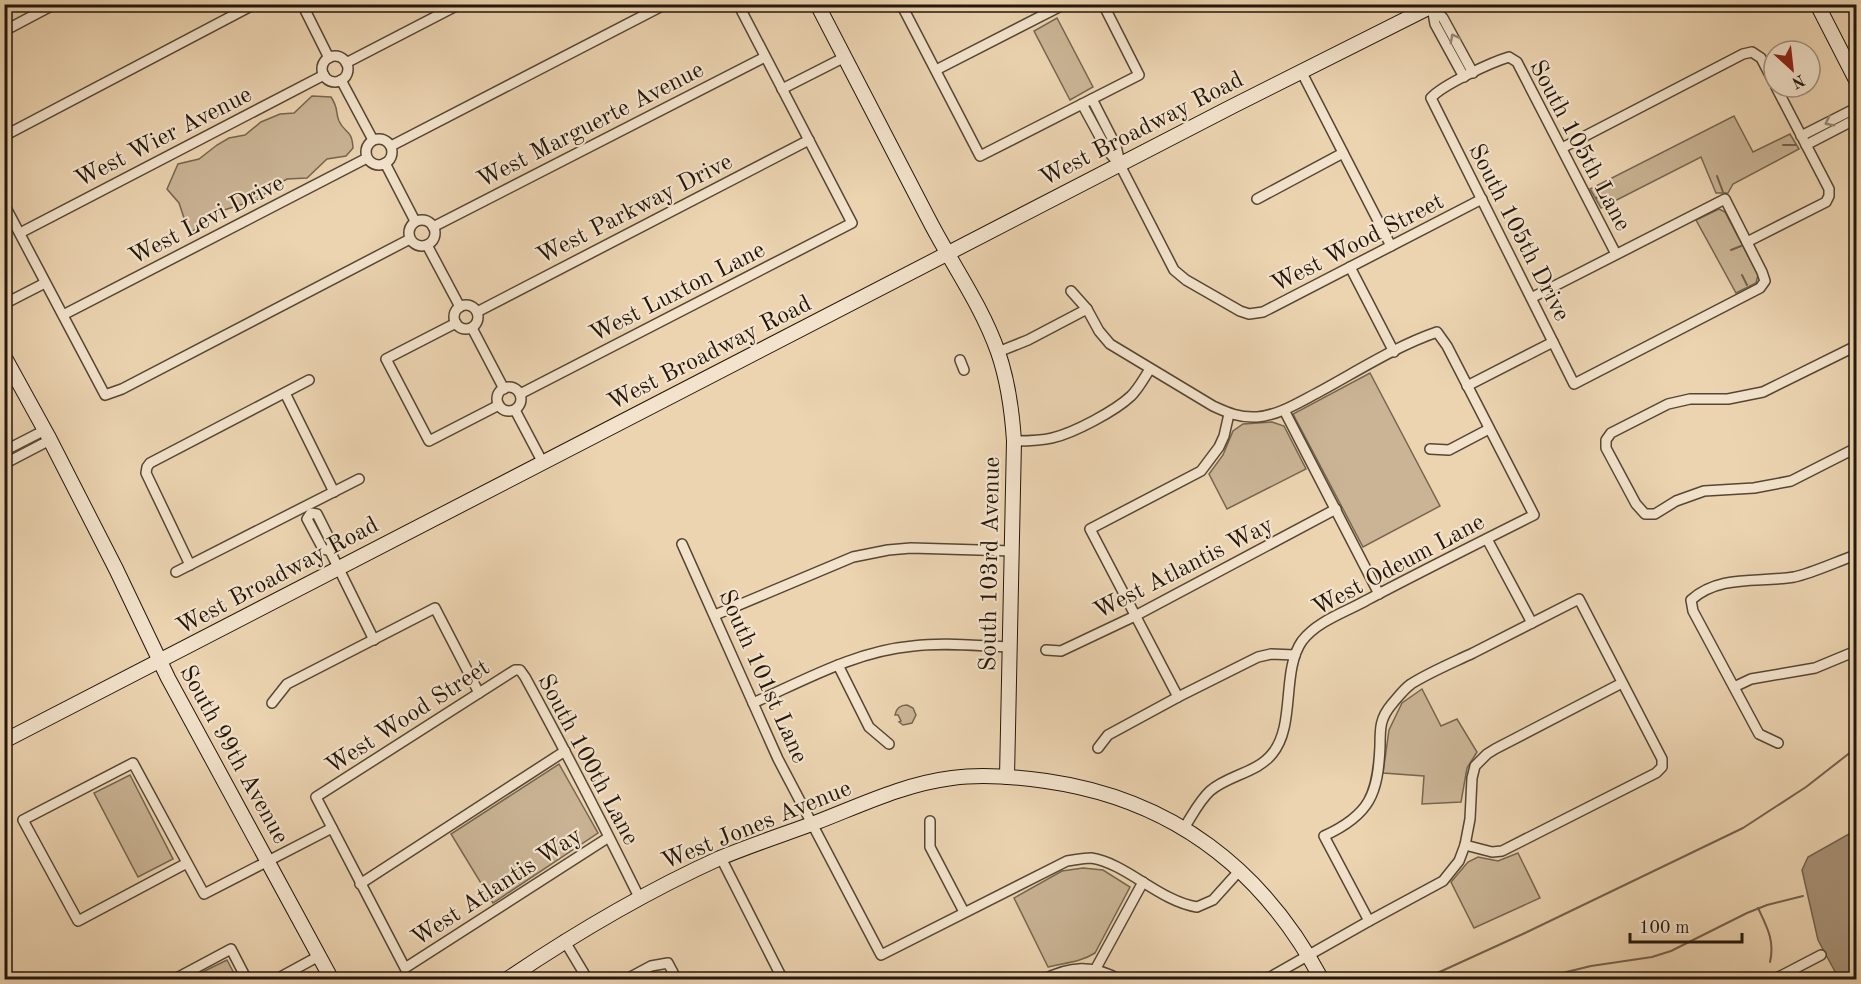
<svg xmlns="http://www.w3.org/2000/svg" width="1861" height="984" viewBox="0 0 1861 984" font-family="'Old Standard TT',serif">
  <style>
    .green { fill: #cab495; stroke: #766550; stroke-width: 1.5 }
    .water { fill: #a89379; stroke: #73614d; stroke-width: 1.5 }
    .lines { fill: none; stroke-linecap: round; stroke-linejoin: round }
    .stream { stroke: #73614d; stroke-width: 2 }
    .street-casing { stroke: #554634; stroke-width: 12 }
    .secondary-casing { stroke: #23160b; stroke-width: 16 }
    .street { stroke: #f3e3cc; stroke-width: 9 }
    .secondary { stroke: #f3e3cc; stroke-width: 14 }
    .oneway { stroke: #958775 }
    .labels { text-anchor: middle; stroke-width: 4.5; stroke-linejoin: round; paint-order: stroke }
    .street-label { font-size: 24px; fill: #23160b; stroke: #f3e3cc }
  </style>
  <rect width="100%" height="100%" fill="#ecd4b1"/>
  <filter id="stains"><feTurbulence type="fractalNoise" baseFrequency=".00333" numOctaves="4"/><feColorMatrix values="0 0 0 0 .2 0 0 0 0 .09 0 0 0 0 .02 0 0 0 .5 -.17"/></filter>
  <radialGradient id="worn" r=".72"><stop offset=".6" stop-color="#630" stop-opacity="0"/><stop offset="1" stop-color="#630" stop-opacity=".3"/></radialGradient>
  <g class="green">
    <path d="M1057 18 1093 87 1070 100 1034 31Z"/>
    <path d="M312 96 331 97C339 109 335 111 339 121 345 134 352 129 353 148L346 156 327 159 307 178 287 179 271 188 259 199 221 211 193 231 187 227 179 203 167 189 178 164 199 159 217 145 229 138 245 135 261 122 280 114 294 113Z"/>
    <path d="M1734 116 1753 152 1790 134 1799 149 1733 184 1728 193H1716L1701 157 1601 208 1590 189Z"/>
    <path d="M1719 209 1725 212 1758 275 1756 283 1736 293 1696 220Z"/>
    <path d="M1370 373 1440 506 1363 547 1293 414Z"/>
    <path d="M1272 422 1284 426 1306 469 1227 509 1209 474 1223 455 1233 431 1243 424Z"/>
    <path d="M1422 689 1441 726 1457 719 1477 752 1467 768 1461 802 1422 804 1424 776 1383 773 1389 730 1402 703Z"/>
    <path d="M907 705 913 708 916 715 912 723 903 725 899 722 901 721 898 715H895C896 709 900 705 907 705Z"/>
    <path d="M559 764 598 833 493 903 451 834Z"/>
    <path d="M130 775 173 859 138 877 94 793Z"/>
    <path d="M1518 853 1540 898 1474 928 1451 882 1468 862 1478 857 1498 861Z"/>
    <path d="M1083 868 1103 870 1130 887 1095 953C1081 962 1064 963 1048 967L1014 898 1062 871Z"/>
    <path d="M227 960 237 979H188Z"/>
  </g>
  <path class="water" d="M1856 830V979H1839L1818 940 1802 870 1808 857Z"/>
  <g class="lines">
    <g class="stream">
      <path d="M1783 145H1796"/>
      <path d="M1717 176 1723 192"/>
      <path d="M1596 198 1602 195"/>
      <path d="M1731 250 1741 246"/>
      <path d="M1742 275 1747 285"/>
      <path d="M1758 908C1767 927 1775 941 1770 962"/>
      <path d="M1422 980 1525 933 1743 828 1806 787 1856 748"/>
      <path d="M1545 980 1554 975 1591 966 1652 957 1671 951 1747 913 1767 905 1803 896"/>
    </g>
    <g class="street-casing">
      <g id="street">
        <path d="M302 4 329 58"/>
        <path d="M901 4 980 156 1139 75 1103 4"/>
        <path d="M1432 7 1443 18 1473 73"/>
        <path d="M1432 7 1435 24 1464 77"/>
        <path d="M4 31 55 4"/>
        <circle cx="335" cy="69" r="13"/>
        <path d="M346 63 460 4"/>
        <path d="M936 70 1065 4"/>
        <path d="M1301 71 1391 246"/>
        <path d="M341 80 373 140"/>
        <path d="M782 89 845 57"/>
        <path d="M1092 99 1116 146 1120 163"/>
        <path d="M1082 104 1107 150 1120 165 1174 270 1186 280 1240 311 1249 314 1263 312 1482 199"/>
        <path d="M4 136 255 4"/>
        <path d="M1801 136 1856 108"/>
        <circle cx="379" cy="152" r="13"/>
        <path d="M1806 145 1856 119"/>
        <path d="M391 146 666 4"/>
        <path d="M1562 148 1743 54 1752 52 1761 58 1774 83"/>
        <path d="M385 163 415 221"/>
        <path d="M1257 199 1343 153"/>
        <path d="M4 204 105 395 122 389 410 239"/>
        <circle cx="422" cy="233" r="13"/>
        <path d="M433 227 765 57"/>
        <path d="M20 233 324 75"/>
        <path d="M1747 242 1826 202 1829 196V189L1776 87"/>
        <path d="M427 245 460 307"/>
        <path d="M1350 267 1394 352"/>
        <path d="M1071 291 1087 309 1099 331 1110 344 1213 406C1228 413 1240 418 1257 417 1279 415 1298 403 1317 393 1356 372 1396 346 1437 332L1447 346 1534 515C1478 543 1422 571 1367 600 1346 612 1317 621 1302 641 1281 671 1296 726 1272 754 1257 773 1228 775 1210 791 1199 801 1192 816 1184 828"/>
        <path d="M1531 298 1725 199 1762 272 1765 281 1760 288 1574 384 1431 98C1442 85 1492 62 1509 57L1517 62 1616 254"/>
        <path d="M4 304 45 283"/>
        <circle cx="466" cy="317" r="12"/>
        <path d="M477 312 809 140"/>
        <path d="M63 315 367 158"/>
        <path d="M456 323 386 359 429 441 499 405"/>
        <path d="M472 328 504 389"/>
        <path d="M1856 346 1763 392 1728 399H1690L1668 404 1611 433 1606 440V448L1636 504 1645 514H1655L1676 501 1704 491 1754 488 1791 481 1856 448"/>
        <path d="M998 352 1028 340 1087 309"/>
        <path d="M960 360 964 370"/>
        <path d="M1467 386 1553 342"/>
        <circle cx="509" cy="399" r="12"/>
        <path d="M285 393 334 492"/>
        <path d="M520 394 852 223 738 4"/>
        <path d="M515 410 543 463"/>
        <path d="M1284 410 1379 594"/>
        <path d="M1014 441C1027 441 1040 441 1052 438 1074 433 1115 411 1131 396 1139 388 1144 378 1150 369"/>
        <path d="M1430 449 1449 450 1489 429"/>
        <path d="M4 451 45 430"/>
        <path d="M4 464 50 440"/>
        <path d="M1487 539 1532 623"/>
        <path d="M682 544 778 759 881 955 1067 861C1075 860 1083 858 1091 858 1126 863 1159 901 1197 907L1213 900 1240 870"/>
        <path d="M330 551 323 549 307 519 311 513 317 514 332 544 330 551 374 640"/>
        <path d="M190 565 146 473 147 467 150 463 309 380"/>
        <path d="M176 572 359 479"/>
        <path d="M715 615 853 557 888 550 911 548 1013 551"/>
        <path d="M1046 650 1061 651 1135 616 1336 509"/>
        <path d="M838 665 869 727 889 744"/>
        <path d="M1734 687 1751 679 1815 668 1856 651"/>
        <path d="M1178 697 1090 529 1201 471 1219 447 1224 436 1229 414"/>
        <path d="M272 703 287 684 435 608 479 693"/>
        <path d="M753 703C805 680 856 651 913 646 945 642 978 646 1010 647"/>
        <path d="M1778 743 1759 734 1693 611 1691 600C1720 574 1759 583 1794 577 1813 573 1838 561 1856 555"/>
        <path d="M1098 748 1108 735 1178 697 1258 657 1271 654 1295 655"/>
        <path d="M930 821V847L964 912"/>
        <path d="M609 837 405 968 316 797 515 670H520L525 677C565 750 603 824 640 899"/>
        <path d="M721 858 783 980"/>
        <path d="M187 863 78 921 23 820 133 763 204 894 332 828"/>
        <path d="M360 884 565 751"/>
        <path d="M1369 921 1324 836C1370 815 1378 794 1380 746 1380 728 1380 718 1392 704 1398 697 1404 689 1411 684 1430 672 1452 663 1473 653 1508 635 1543 617 1579 599L1662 759V767L1656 773 1502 851 1492 852 1465 845"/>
        <path d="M564 940 588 980"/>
        <path d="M1095 970 1143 882"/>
        <path d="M173 980 231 949 247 980"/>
        <path d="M275 980 319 956"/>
        <path d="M625 980 651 966 668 963 677 980"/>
        <path d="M1043 980C1069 966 1093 964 1120 980"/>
        <path d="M1265 980 1369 921 1443 881 1459 861 1465 845 1470 819 1472 778 1475 766 1487 754 1495 749 1622 683"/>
        <path d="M1773 980 1821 955"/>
      </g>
    </g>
    <g class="secondary-casing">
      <g id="secondary">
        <path d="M817 4C854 76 891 147 928 218 951 263 981 304 998 352 1008 381 1012 410 1014 441L1007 777"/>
        <path d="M1817 4 1856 80"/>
        <path d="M4 356 48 436 116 569 168 678 332 980"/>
        <path d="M4 741 1233 106 1436 4"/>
        <path d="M506 980C574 934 645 892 720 858 751 845 785 834 817 822 861 805 904 784 952 778 980 774 1018 777 1046 781 1172 799 1263 869 1322 980"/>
      </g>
    </g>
    <use href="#street" class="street"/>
    <use href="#secondary" class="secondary"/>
  </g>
  <defs><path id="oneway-chevron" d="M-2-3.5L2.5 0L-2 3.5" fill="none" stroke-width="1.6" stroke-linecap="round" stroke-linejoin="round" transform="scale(1.5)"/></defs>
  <g class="oneway">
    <use href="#oneway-chevron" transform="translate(1454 38) rotate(-118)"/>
    <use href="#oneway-chevron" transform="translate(1829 122) rotate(153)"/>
  </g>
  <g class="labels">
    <g class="street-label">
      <text transform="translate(590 124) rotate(-27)" y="8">West Marguerte Avenue</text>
      <text transform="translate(1141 128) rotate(-27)" y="8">West Broadway Road</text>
      <text transform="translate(163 136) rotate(-27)" y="8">West Wier Avenue</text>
      <text transform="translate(1581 145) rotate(62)" y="8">South 105th Lane</text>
      <text transform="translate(634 208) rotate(-27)" y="8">West Parkway Drive</text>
      <text transform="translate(206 219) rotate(-27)" y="8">West Levi Drive</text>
      <text transform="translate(1520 232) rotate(63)" y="8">South 105th Drive</text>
      <text transform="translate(1357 242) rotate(-27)" y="8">West Wood Street</text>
      <text transform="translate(677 291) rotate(-27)" y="8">West Luxton Lane</text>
      <text transform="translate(709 352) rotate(-27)" y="8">West Broadway Road</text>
      <text transform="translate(989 564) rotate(-89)" y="8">South 103rd Avenue</text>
      <text transform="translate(1398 564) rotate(-28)" y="8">West Odeum Lane</text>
      <text transform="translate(1183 567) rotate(-27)" y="8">West Atlantis Way</text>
      <text transform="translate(277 575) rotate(-28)" y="8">West Broadway Road</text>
      <text transform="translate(764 676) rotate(66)" y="8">South 101st Lane</text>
      <text transform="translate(407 716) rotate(-33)" y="8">West Wood Street</text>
      <text transform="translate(235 754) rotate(61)" y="8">South 99th Avenue</text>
      <text transform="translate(589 759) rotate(62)" y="8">South 100th Lane</text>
      <text transform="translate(756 824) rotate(-22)" y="8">West Jones Avenue</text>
      <text transform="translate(496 886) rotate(-33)" y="8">West Atlantis Way</text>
    </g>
  </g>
  <rect width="1861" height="984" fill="none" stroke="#ecd4b1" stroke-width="24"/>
  <rect x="6" y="6" width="1849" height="972" fill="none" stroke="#23160b" stroke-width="3"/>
  <rect x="12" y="12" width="1837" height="960" fill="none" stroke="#23160b" stroke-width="1.5"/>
  <g transform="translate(1792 69) rotate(153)"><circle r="28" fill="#f3e3cc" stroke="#a0917f" stroke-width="1.5"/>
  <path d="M0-4.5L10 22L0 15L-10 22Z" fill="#8f2418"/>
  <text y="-9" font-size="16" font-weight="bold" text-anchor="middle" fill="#23160b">N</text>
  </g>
  <path d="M1630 933v9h112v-9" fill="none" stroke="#23160b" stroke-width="3"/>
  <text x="1639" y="933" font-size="18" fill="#23160b" stroke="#f3e3cc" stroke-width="4.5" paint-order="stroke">100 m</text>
  <rect width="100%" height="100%" filter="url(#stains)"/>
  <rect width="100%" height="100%" fill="url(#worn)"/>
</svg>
